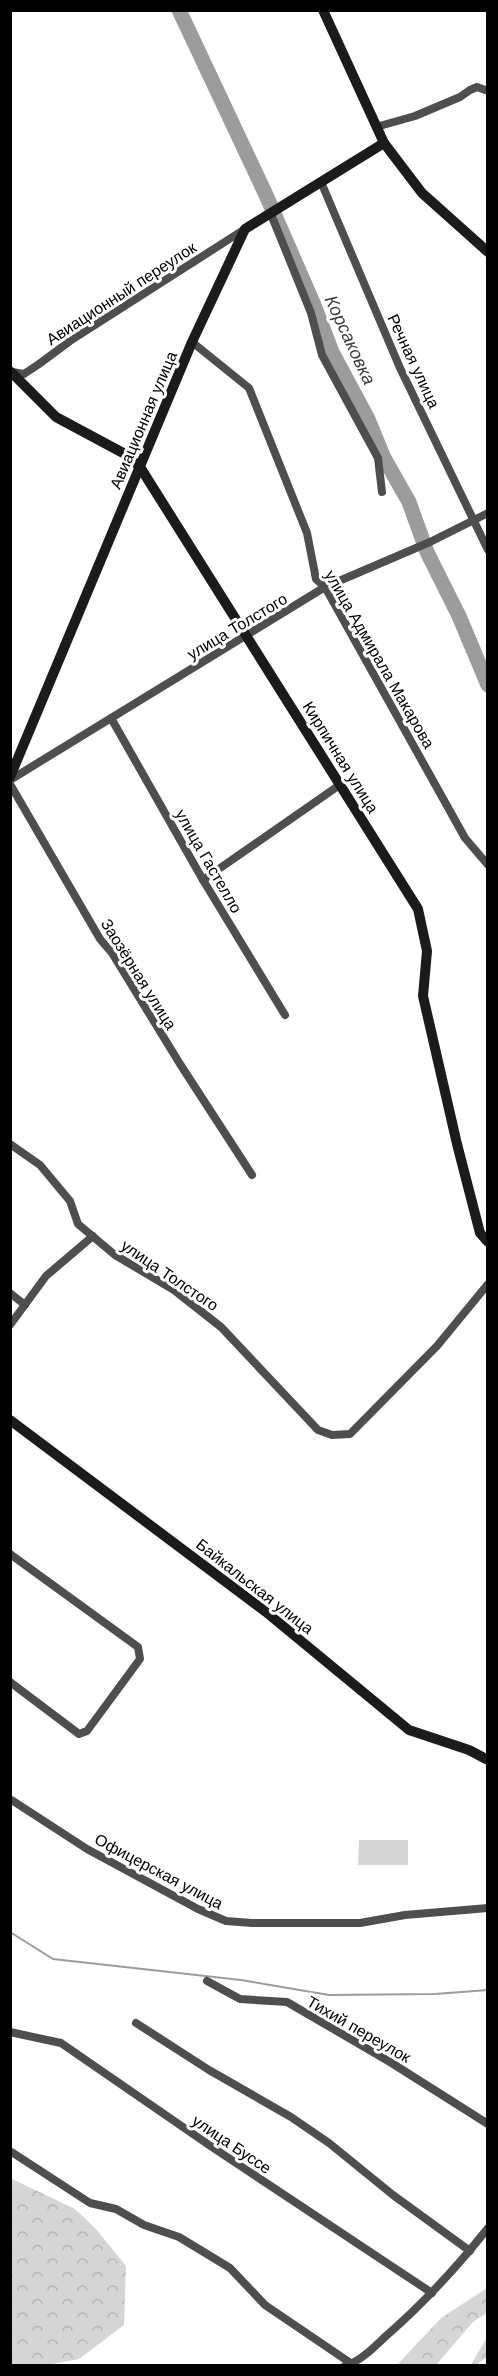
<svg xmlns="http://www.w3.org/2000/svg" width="498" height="2376" viewBox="0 0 498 2376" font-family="Arial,sans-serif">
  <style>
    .green { fill: #d5d5d5 }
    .forest { fill: url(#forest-crowns) }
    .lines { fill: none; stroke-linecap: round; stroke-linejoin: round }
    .stream { stroke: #9c9c9c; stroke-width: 2 }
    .river { stroke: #9c9c9c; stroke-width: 15 }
    .street { stroke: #4e4e4e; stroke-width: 8 }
    .secondary { stroke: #1b1b1b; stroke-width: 10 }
    .labels { text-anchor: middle; stroke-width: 6; stroke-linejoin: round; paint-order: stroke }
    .street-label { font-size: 16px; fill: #000; stroke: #fff }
    .water-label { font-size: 18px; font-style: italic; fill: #3d3d3d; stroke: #fff }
  </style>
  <defs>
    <pattern id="forest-crowns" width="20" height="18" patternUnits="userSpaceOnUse" patternTransform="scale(1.5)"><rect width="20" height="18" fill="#d5d5d5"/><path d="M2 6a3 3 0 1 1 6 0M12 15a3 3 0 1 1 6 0" fill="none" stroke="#b5b5b5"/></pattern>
  </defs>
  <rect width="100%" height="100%" fill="#fff"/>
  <path class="green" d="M359 1840H408V1865H358Z"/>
  <g class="forest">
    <path d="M10 2178 75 2209 96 2229 126 2266 124 2325 79 2359 47 2365H11Z"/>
    <path d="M487 2288V2313L474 2321 436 2365H397L441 2318Z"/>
    <path d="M487 2337V2357L476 2365H471Z"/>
  </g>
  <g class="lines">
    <path class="stream" d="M10 1932 53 1959 241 1980 329 1995 435 1994 488 1990"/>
    <path class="river" d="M179 10 266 195 314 305 332 352 368 419 384 458 409 502 427 552 459 616 488 685"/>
    <g class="street">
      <path d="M376 127 415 116 460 97 470 90 477 87 488 91"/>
      <path d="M321 182 400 368 488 550"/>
      <path d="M271 214 311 313 322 355 378 458 382 492"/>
      <path d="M192 342 249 388 307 533 316 579 325 587 465 838 488 865"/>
      <path d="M12 372 24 374 39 364 70 341 245 229"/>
      <path d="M111 718 203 880 285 1015"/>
      <path d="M10 780 325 587 430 542 488 513"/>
      <path d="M10 784 100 939 112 953 180 1064 252 1175"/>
      <path d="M203 880 341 784"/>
      <path d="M10 1144 40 1165 70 1201 78 1224 115 1255 174 1290 221 1327 318 1430 332 1435 350 1434 437 1346 488 1284"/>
      <path d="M10 1293 25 1305"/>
      <path d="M10 1325 46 1276 93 1236"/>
      <path d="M10 1554 138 1647 140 1659 87 1731 79 1734 10 1682"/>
      <path d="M10 1799 87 1849 198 1909 226 1921 252 1923H360L405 1915 488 1908"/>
      <path d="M207 1981 240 1999 287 2002 390 2062 488 2124"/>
      <path d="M136 2023 209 2070 291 2117 329 2143 393 2195 470 2251"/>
      <path d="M10 2032 61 2043 209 2145 432 2293"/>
      <path d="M10 2151 90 2203 116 2209 144 2225 179 2237 230 2268 265 2305 352 2364"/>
      <path d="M345 2366C361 2361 374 2347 386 2336 424 2303 457 2267 488 2228"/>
    </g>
    <g class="secondary">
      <path d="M323 10 384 143 422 193 488 252"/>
      <path d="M11 372 56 417 125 454 140 467 418 909 427 951 423 996 457 1144 480 1233 488 1242"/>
      <path d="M10 777 192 342 245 229 384 143"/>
      <path d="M10 1420 266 1612 409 1730 469 1750 488 1760"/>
    </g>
  </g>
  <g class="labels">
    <g class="street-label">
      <text transform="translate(121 293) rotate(-33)" y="6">Авиационный переулок</text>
      <text transform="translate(414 361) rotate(65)" y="6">Речная улица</text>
      <text transform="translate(143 420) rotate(-67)" y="6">Авиационная улица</text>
      <text transform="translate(237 626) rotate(-31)" y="6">улица Толстого</text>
      <text transform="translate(380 659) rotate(60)" y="6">улица Адмирала Макарова</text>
      <text transform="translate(341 757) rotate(58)" y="6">Кирпичная улица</text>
      <text transform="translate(209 861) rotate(60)" y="6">улица Гастелло</text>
      <text transform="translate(139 974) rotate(58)" y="6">Заозёрная улица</text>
      <text transform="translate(170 1275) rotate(34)" y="6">улица Толстого</text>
      <text transform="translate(255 1586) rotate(38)" y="6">Байкальская улица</text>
      <text transform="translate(159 1871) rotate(28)" y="6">Офицерская улица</text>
      <text transform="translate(359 2029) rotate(30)" y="6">Тихий переулок</text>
      <text transform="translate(232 2144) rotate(34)" y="6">улица Буссе</text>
    </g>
    <g class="water-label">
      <text transform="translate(350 340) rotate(65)" y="6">Корсаковка</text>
    </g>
  </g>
  <rect width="498" height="2376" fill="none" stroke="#000000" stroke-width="24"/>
</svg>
